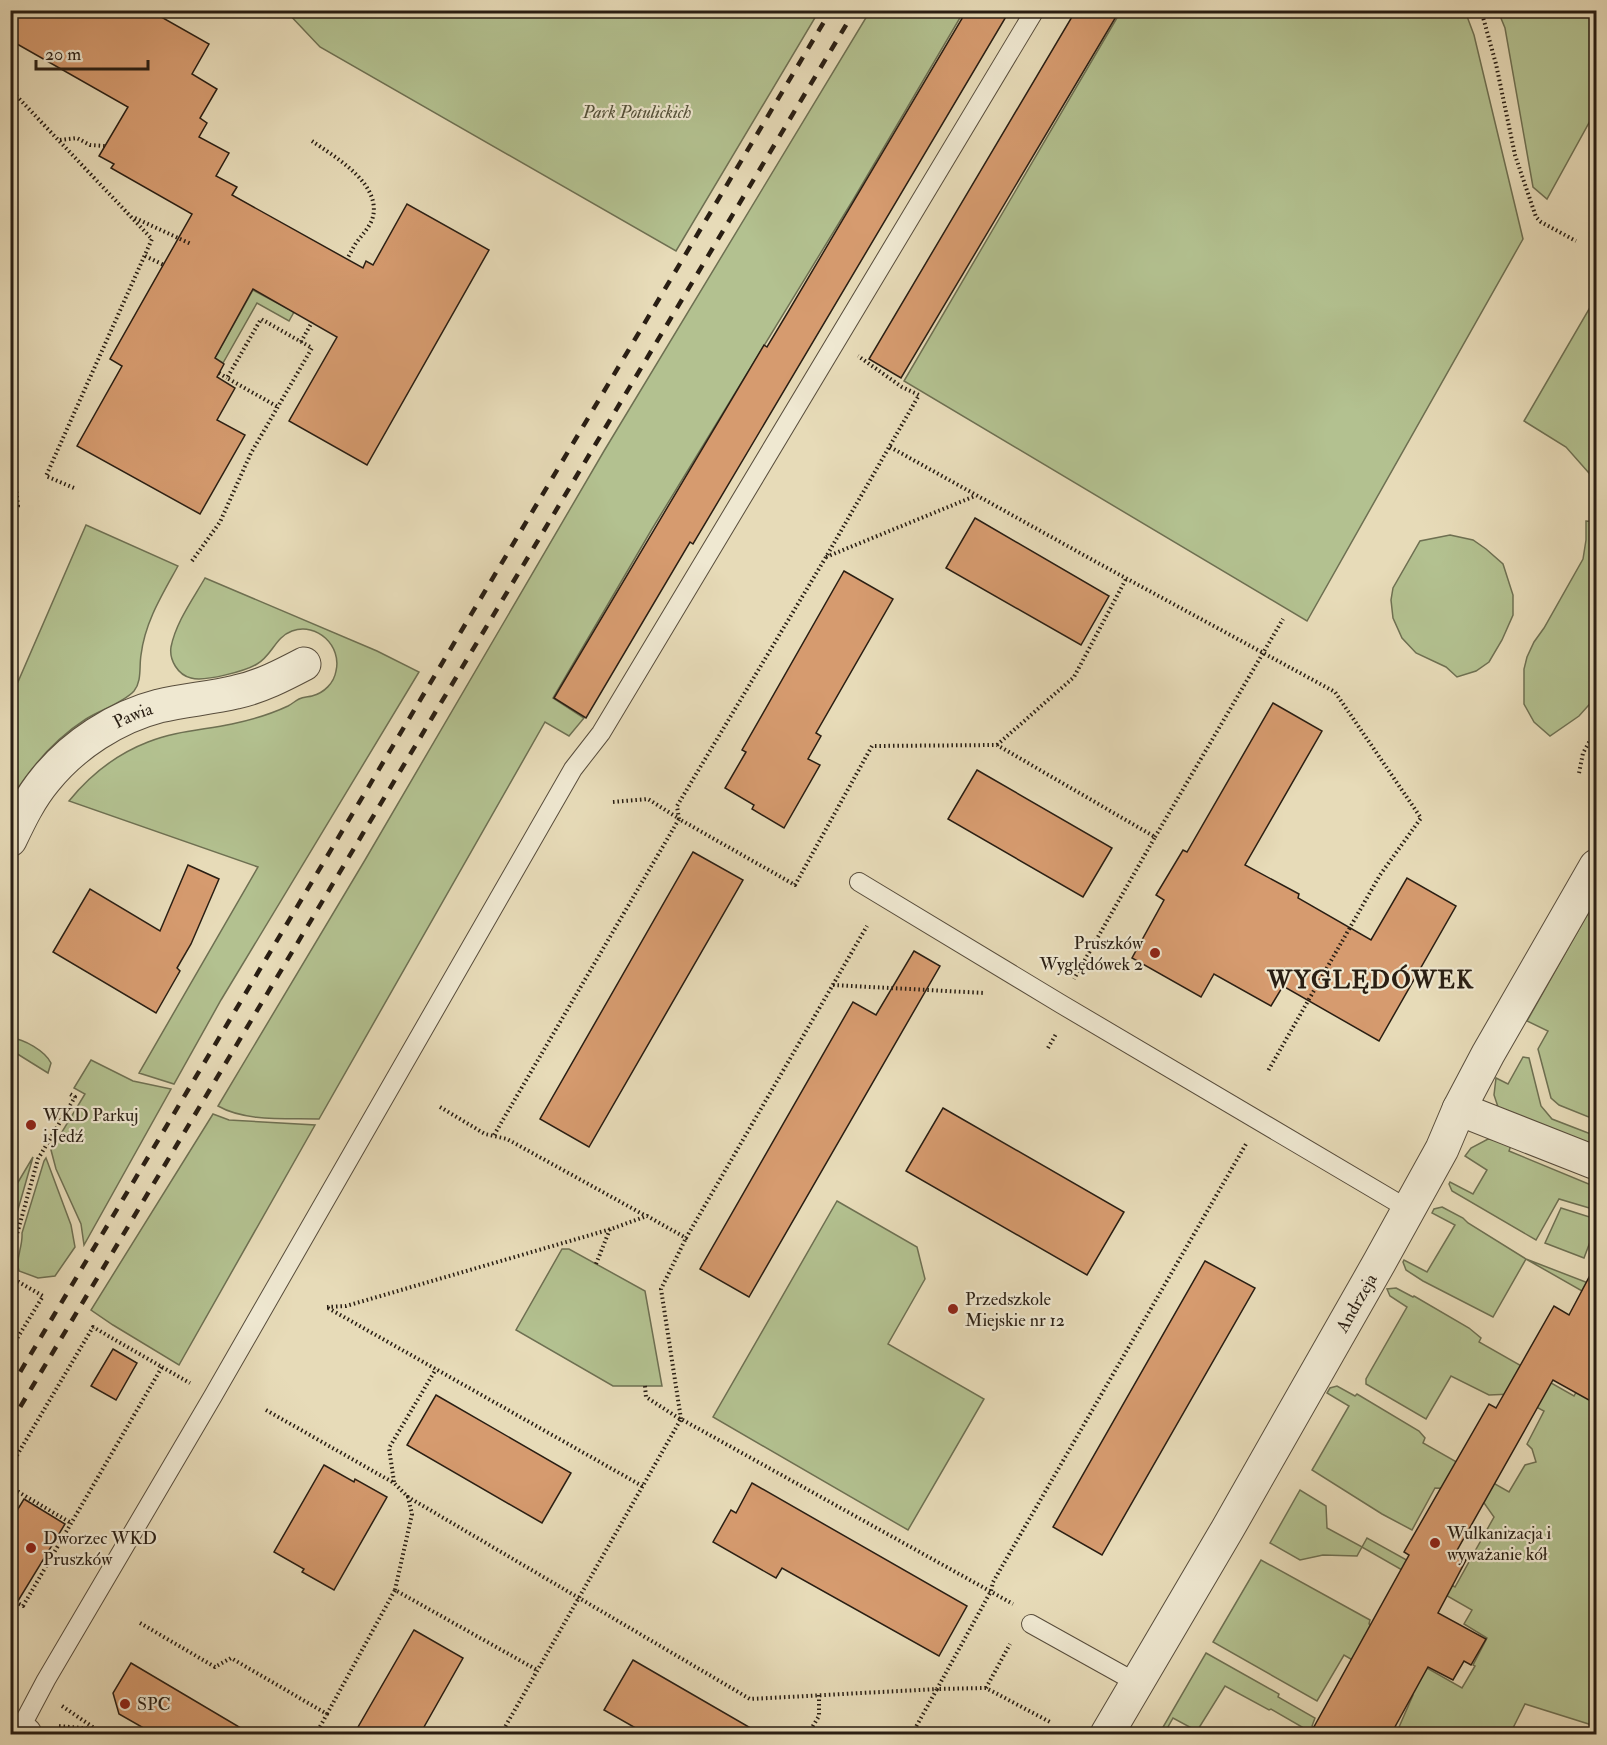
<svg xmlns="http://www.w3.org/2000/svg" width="1607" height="1745" viewBox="0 0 1607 1745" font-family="'IM FELL Double Pica',serif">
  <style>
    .green { fill: #b3c190; stroke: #6e7052; stroke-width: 1.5 }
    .building { fill: #d69b6f; stroke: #291e13; stroke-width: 1.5 }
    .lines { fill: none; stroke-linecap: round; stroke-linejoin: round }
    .service-casing { stroke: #584d3c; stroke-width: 20 }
    .minor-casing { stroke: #584d3c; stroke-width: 35 }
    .path { stroke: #291e13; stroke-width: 4; stroke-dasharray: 1.5 3; stroke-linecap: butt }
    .service { stroke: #efe8d1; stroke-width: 18 }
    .minor { stroke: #efe8d1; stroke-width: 33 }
    .rail { stroke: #291e13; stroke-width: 4.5; stroke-dasharray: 10 10; stroke-linecap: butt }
    .poi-dot { fill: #8f2418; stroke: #efe8d1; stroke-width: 2 }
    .labels { text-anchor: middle; stroke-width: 4.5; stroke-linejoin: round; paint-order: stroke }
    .park-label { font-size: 18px; font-style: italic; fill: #524f38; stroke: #efe8d1 }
    .street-label { font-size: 18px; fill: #291e13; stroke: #efe8d1 }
    .poi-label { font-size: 18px; fill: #291e13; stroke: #efe8d1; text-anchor: start }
    .district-label { font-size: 24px; font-weight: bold; letter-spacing: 1.5px; fill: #291e13; stroke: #efe8d1 }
  </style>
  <rect width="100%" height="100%" fill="#e7dbb8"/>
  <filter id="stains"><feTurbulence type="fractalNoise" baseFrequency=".00333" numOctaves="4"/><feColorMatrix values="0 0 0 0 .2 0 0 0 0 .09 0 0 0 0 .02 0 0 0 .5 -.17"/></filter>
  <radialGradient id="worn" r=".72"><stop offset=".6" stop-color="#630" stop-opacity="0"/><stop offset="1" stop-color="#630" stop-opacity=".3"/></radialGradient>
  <g class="green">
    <path d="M286 11H819L676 251 320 47Z"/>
    <path d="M870 11H964L853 200 652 529 553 698 584 718 569 736 545 722 319 1119C287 1118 246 1122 218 1106L365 860 604 451Z"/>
    <path d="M1121 11H1465L1474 35 1523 239 1307 621 904 381Z"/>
    <path d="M1498 11H1596V110L1547 199 1533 187 1505 28Z"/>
    <path d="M253 290 294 312 289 321 257 303 223 363 215 358Z"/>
    <path d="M1596 297V481L1566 447 1524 421Z"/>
    <path d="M1586 521 1596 522V697L1579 716 1550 736 1534 722 1524 704V669L1527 657 1534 642 1544 628 1583 559 1586 540Z"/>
    <path d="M86 525 178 566C162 595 145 622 141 655 139 667 142 681 134 691 123 703 100 710 86 719 55 739 30 768 11 799V698Z"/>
    <path d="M1450 535 1473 540 1486 549 1503 564 1513 595V615L1502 640 1489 662 1476 671 1457 677 1446 667 1416 653 1402 638 1393 618 1391 600 1393 588 1420 541Z"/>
    <path d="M205 578 377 651 419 672 221 1000 174 1084 139 1073 258 867 69 801C90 775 117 754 148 742 175 731 203 730 232 724 251 720 271 714 288 706 292 704 295 701 299 699 303 697 308 697 312 696 324 693 334 683 336 671 342 646 317 622 292 631 275 637 272 656 257 664 245 671 205 682 191 678 178 675 169 660 171 647 176 622 193 599 205 578Z"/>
    <path d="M1596 899V1120L1559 1105 1551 1098 1538 1049 1548 1031 1527 1021Z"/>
    <path d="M11 1038C24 1039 45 1051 51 1063L48 1073 11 1050Z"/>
    <path d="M1523 1057 1529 1058 1541 1106 1552 1119 1596 1136V1153L1498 1107 1494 1095 1496 1078 1508 1084Z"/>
    <path d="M91 1060 133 1081 171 1089 84 1245 81 1224 56 1169 51 1150 85 1094 74 1088Z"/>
    <path d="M213 1114 229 1120 315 1125 179 1365 113 1325 91 1310Z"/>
    <path d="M1488 1139 1512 1142 1509 1151 1596 1187V1210L1559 1199 1536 1240 1452 1191 1449 1184 1450 1182 1473 1194 1487 1170 1465 1156 1471 1148Z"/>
    <path d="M33 1157 11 1234V1194Z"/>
    <path d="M46 1158 71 1225 75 1247 55 1276 38 1278 19 1271C15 1258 23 1247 22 1233L44 1161Z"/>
    <path d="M837 1201 917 1247 925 1279 888 1344 984 1399 908 1530 713 1417Z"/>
    <path d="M1442 1207 1463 1218 1468 1223 1526 1259 1596 1286V1299L1526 1259 1493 1317 1423 1281 1406 1270 1403 1262 1404 1260 1427 1272 1455 1225 1432 1213 1434 1209Z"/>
    <path d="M1561 1208 1596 1219V1226L1584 1258 1545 1243Z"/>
    <path d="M562 1249H569L645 1291 662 1386H613L516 1330Z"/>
    <path d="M1396 1288 1413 1297 1414 1296 1469 1328 1481 1338 1479 1342 1574 1396 1596 1356V1427L1593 1434 1596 1436V1720L1595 1726 1525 1704 1510 1734H1396L1413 1695 1344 1655 1317 1701 1213 1642 1261 1560 1370 1620 1369 1624 1408 1646 1404 1655 1462 1688 1475 1666 1473 1665 1487 1638 1464 1624 1472 1610 1362 1547 1357 1556 1323 1555 1300 1560 1270 1543 1300 1490 1326 1506 1327 1528 1362 1547 1367 1538 1455 1587 1494 1517 1482 1500 1462 1489 1435 1488 1412 1530 1382 1514 1312 1470 1349 1406 1327 1393 1330 1388 1337 1386 1355 1396 1357 1394 1419 1431 1425 1438 1423 1443 1509 1492 1525 1465 1536 1462 1532 1449 1527 1444 1544 1411 1512 1394 1489 1395 1451 1376 1426 1419 1366 1384V1379L1407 1307 1390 1296 1387 1289Z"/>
    <path d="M1206 1653 1279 1694 1278 1697 1315 1718 1312 1726 1329 1734H1314L1271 1709 1269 1710 1225 1686 1197 1731 1173 1718 1164 1734H1159Z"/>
  </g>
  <g class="building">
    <path d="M10 10H149L209 44 192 74 217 89 200 118 207 123 199 137 229 153 216 176 237 187 232 195 363 268 366 261 373 265 407 204 489 250 367 465 289 421 337 337 253 289 215 358 224 364 217 377 235 388 217 420 245 435 200 514 77 446 122 366 110 359 192 214 111 168 114 164 99 156 128 107 10 40Z"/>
    <path d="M967 10H1010L693 544 690 542 586 718 554 698 764 345 767 347 788 312Z"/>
    <path d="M1076 10H1120L901 378 869 359Z"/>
    <path d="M975 518 1109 596 1081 645 946 568Z"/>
    <path d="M844 571 893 599 816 733 821 736 808 759 820 765 784 828 752 809 754 805 725 788 746 752 742 750Z"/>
    <path d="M1273 703 1322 731 1245 865 1299 894 1298 898 1371 940 1407 878 1456 906 1379 1041 1283 986 1271 1006 1214 974 1201 997 1132 958 1164 900 1156 895 1183 850 1187 852Z"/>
    <path d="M977 770 1112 848 1083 897 948 819Z"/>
    <path d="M693 852 743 880 589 1147 540 1119Z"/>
    <path d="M188 865 219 879 191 944 177 968 180 971 156 1013 53 952 90 889 160 931Z"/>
    <path d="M914 951 940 966 749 1297 700 1269 853 1002 876 1015Z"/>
    <path d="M943 1108 1124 1212 1087 1275 906 1171Z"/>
    <path d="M1205 1261 1255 1288 1102 1555 1053 1527Z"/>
    <path d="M1596 1264V1404L1553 1380 1455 1554 1466 1560 1438 1613 1486 1639 1471 1665 1464 1661 1453 1680 1428 1667 1391 1734H1310L1409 1555 1404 1552 1489 1404 1496 1408 1554 1306 1569 1315Z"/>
    <path d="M113 1349 137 1363 116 1400 91 1386Z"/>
    <path d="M436 1395 571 1473 542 1523 407 1445Z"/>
    <path d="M324 1465 354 1482 355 1479 387 1497 334 1590 302 1572 304 1569 274 1552Z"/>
    <path d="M752 1483 967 1606 939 1656 782 1568 776 1578 713 1542 731 1510 736 1513Z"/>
    <path d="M24 1499 65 1524 10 1614V1522Z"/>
    <path d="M414 1630 463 1658 420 1734H354Z"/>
    <path d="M633 1660 761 1734H646L604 1710Z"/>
    <path d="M131 1663 251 1734H154L119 1714 113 1693Z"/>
  </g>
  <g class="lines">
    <g class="service-casing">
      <g id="service">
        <path d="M859 882 1061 1004 1408 1209"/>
        <path d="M1031 1624 1137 1683"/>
        <path d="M13 1727 19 1731 46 1680 213 1396 573 769 601 733 1035 10"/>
      </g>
    </g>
    <g class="minor-casing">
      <g id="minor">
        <path id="s1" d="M10 840C20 819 30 798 45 780 73 745 116 717 159 706 185 700 211 698 236 692 260 687 283 675 304 664"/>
        <path d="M1459 1109 1596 1163"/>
        <path d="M19 1731 25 1734"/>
        <path id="s2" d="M1107 1734 1227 1530 1379 1263 1442 1149 1459 1109 1488 1054 1596 866"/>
      </g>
    </g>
    <g class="path">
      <path d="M1481 10 1496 64 1515 155 1536 217 1541 222 1576 241"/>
      <path d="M10 89 152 239 46 476 74 488"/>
      <path d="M60 140 77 138 90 145 105 146"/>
      <path d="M312 141C335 157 384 185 372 220 368 229 362 235 356 243 353 248 350 254 347 259"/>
      <path d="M135 218 191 244"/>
      <path d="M145 256 164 265"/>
      <path d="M301 342 312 322"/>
      <path d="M219 373 227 378"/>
      <path d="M890 447 1098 563 1335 692 1421 818 1380 875 1268 1071"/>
      <path d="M10 452 12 455 18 506 10 521"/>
      <path d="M826 557 975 496"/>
      <path d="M192 561 220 522 251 453 312 348 261 319 227 378 278 407"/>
      <path d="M997 745 1074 677 1126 579"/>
      <path d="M1579 773 1583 753 1596 730"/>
      <path d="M613 802 648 799 678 818"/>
      <path d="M679 819 677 806 826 557 919 395 902 387 858 356"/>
      <path d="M1155 837 1283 619"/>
      <path d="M833 985 985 993"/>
      <path d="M1048 1048 1056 1034"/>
      <path d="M440 1107 485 1134 507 1139 646 1216"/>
      <path d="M494 1135 679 819 795 885 872 746 997 745 1155 837 1074 979"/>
      <path d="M10 1259 38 1159 75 1097 70 1094"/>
      <path d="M596 1264 610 1229"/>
      <path d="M10 1277 43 1296 10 1350"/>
      <path d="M327 1307 346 1306 611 1229 647 1216 686 1238 867 926"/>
      <path d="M328 1308 644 1487"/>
      <path d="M162 1367 190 1383"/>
      <path d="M645 1386 646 1397 680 1419"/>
      <path d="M266 1410 394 1483 408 1497"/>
      <path d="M681 1419 661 1289 686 1238"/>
      <path d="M10 1467 93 1327 162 1367 23 1606 10 1599"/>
      <path d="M394 1482 389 1448 436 1369"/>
      <path d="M10 1487 71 1523"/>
      <path d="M395 1590 412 1514 408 1497 750 1699 937 1689 991 1591 993 1582 1246 1144"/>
      <path d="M140 1623 215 1667 231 1658 327 1714 316 1734"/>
      <path d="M986 1688 1010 1644"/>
      <path d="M62 1706 103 1734"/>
      <path d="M327 1714 395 1590 537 1670"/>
      <path d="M59 1726 94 1729"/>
      <path d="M501 1734 681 1419 1013 1604"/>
      <path d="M808 1734 819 1716V1695"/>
      <path d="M912 1734 937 1689 986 1688 1050 1722"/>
    </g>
    <use href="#service" class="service"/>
    <use href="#minor" class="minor"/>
    <g class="rail">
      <path d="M10 1389 831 10"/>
      <path d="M10 1424 855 10"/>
    </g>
  </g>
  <g class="poi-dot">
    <circle cx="1155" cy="953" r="6"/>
    <circle cx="31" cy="1125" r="6"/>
    <circle cx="953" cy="1309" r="6"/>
    <circle cx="1435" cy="1543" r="6"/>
    <circle cx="31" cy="1548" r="6"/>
    <circle cx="125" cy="1704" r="6"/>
  </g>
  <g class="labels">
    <g class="park-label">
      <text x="637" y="118">Park Potulickich</text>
    </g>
    <g class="street-label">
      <text dy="6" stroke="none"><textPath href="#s1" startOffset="180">Pawia</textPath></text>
      <text dy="6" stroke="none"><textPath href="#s2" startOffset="498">Andrzeja</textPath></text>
    </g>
    <g class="poi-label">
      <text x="1143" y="949" text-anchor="end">Pruszków<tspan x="1143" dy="21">Wyględówek 2</tspan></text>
      <text x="43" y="1121">WKD Parkuj<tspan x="43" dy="21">i Jedź</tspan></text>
      <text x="965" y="1305">Przedszkole<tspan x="965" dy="21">Miejskie nr 12</tspan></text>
      <text x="1447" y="1539">Wulkanizacja i<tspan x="1447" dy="21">wyważanie kół</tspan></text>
      <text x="43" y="1544">Dworzec WKD<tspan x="43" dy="21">Pruszków</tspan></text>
      <text x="137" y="1710">SPC</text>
    </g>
    <g class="district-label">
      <text x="1371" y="988">WYGLĘDÓWEK</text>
    </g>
  </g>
  <rect width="1607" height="1745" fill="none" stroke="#e7dbb8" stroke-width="36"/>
  <rect x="12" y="12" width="1583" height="1721" fill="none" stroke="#291e13" stroke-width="3"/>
  <rect x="18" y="18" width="1571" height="1709" fill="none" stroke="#291e13" stroke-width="1.5"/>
  <path d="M36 60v9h112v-9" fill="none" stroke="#291e13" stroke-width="3"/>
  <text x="45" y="60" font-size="18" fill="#291e13" stroke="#efe8d1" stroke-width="4.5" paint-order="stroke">20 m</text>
  <rect width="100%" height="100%" filter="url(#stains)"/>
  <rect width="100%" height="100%" fill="url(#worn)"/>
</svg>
